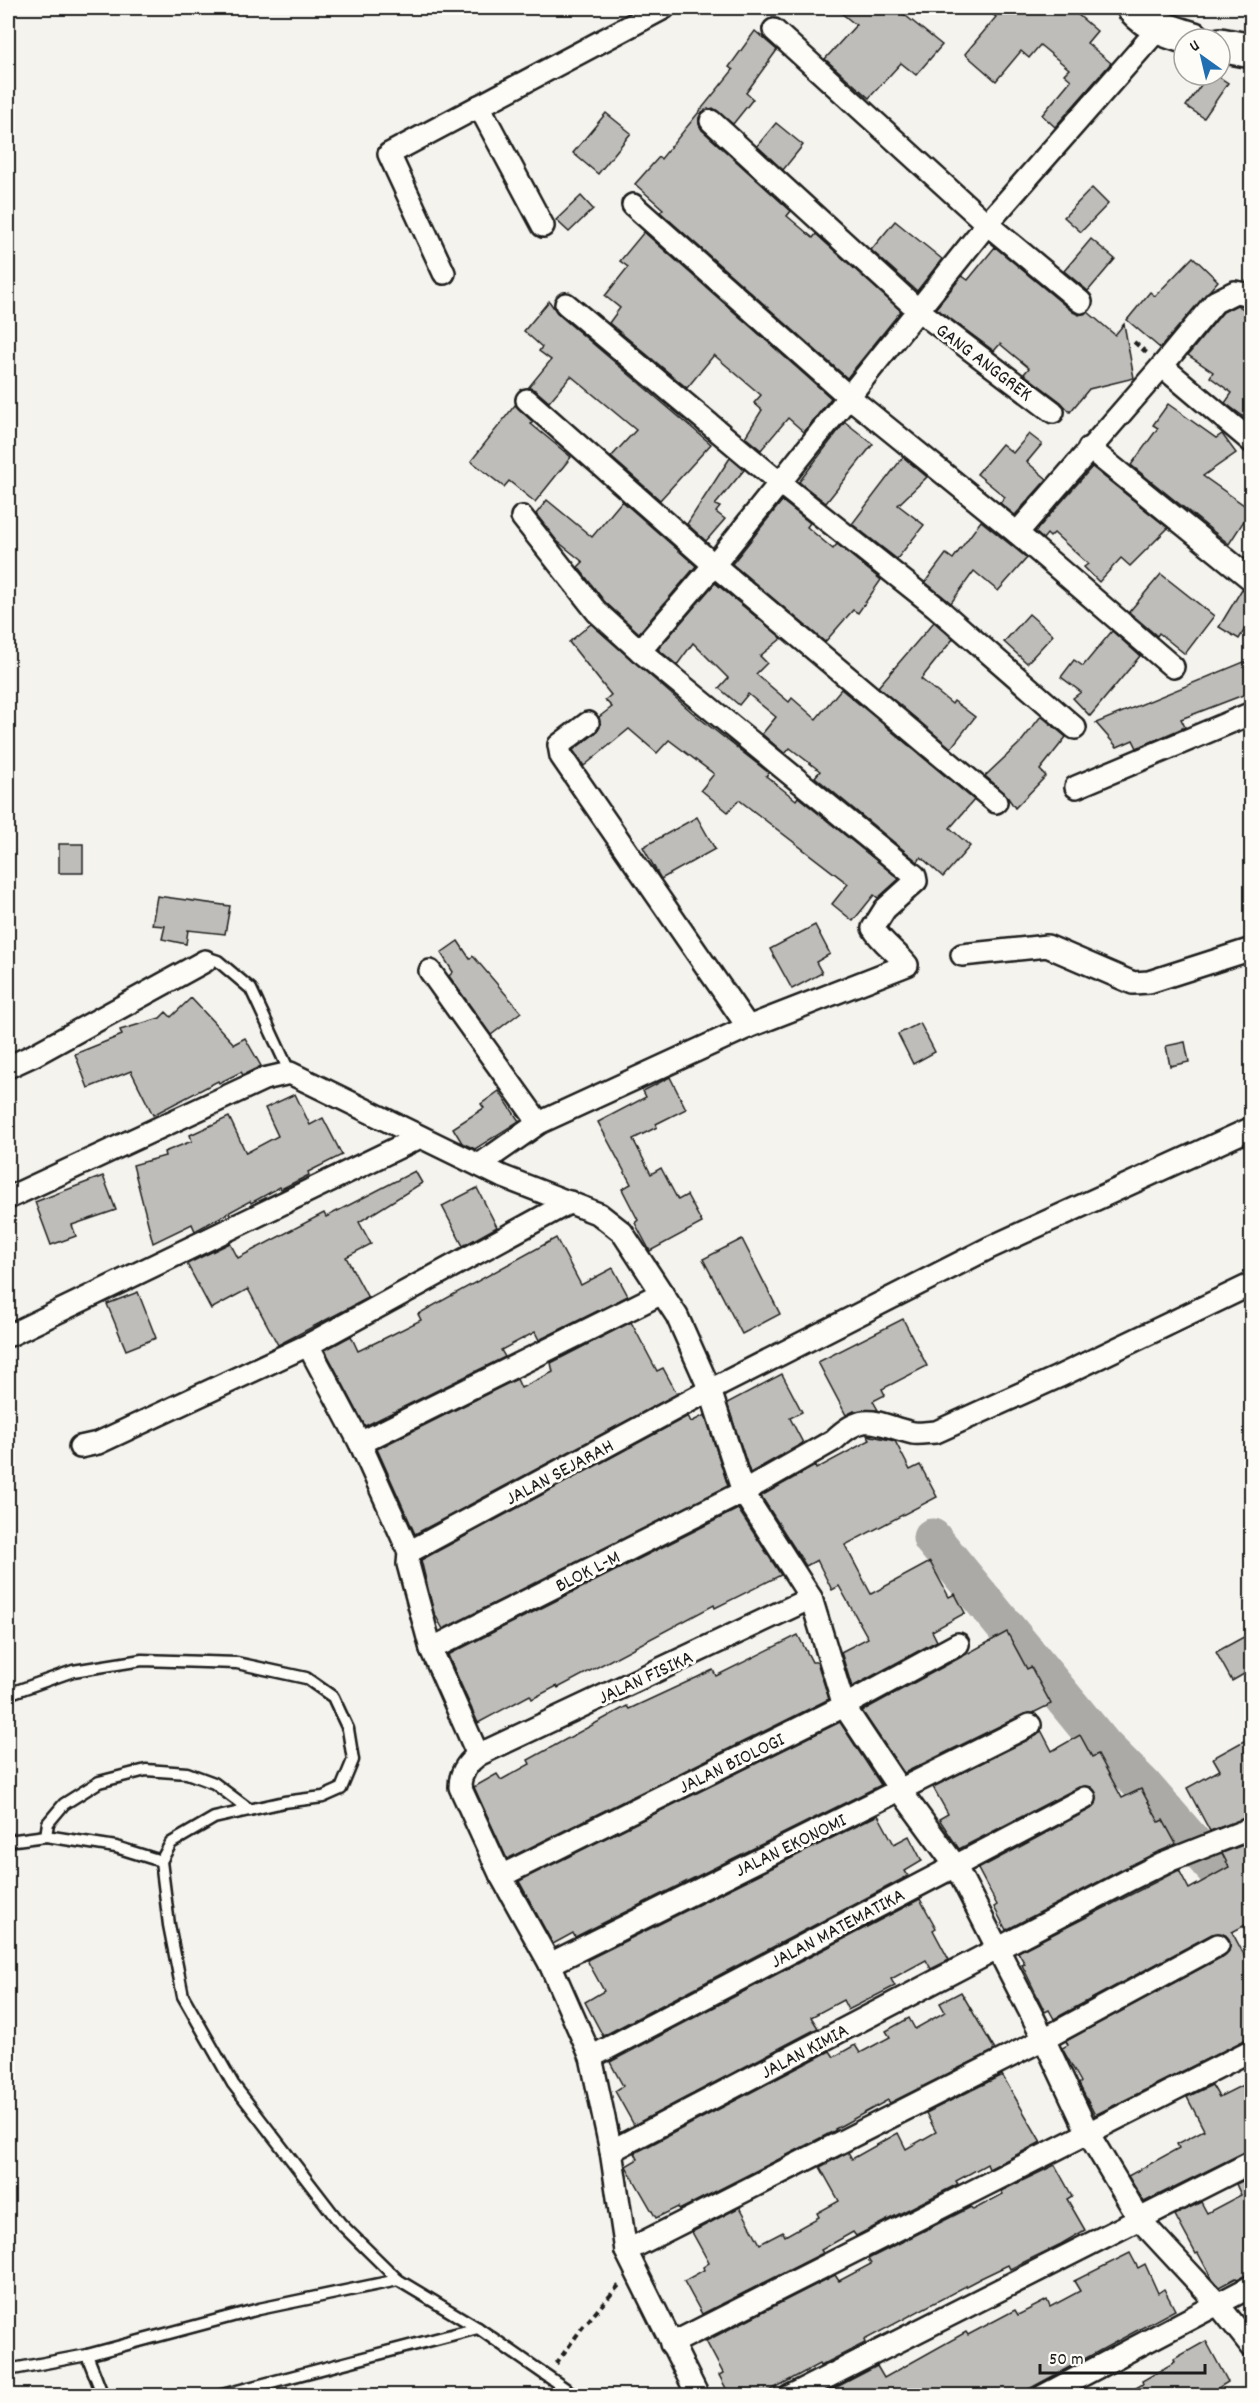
<svg xmlns="http://www.w3.org/2000/svg" width="1259" height="2403" viewBox="0 0 1259 2403" font-family="Dekko,sans-serif">
  <style>
    .built { fill: #e4e3de }
    .lines { fill: none; stroke-linecap: round; stroke-linejoin: round }
    .river { stroke: #abaaa6; stroke-width: 39 }
    .building { fill: #bebdba; stroke: #1c1c1c; stroke-width: 1.5 }
    .service-casing { stroke: #1c1c1c; stroke-width: 15 }
    .minor-casing { stroke: #1c1c1c; stroke-width: 26 }
    .trunk-casing { stroke: #1c1c1c; stroke-width: 38 }
    .path { stroke: #1c1c1c; stroke-width: 4; stroke-dasharray: 6 4.5; stroke-linecap: butt }
    .service { stroke: #fdfcf7; stroke-width: 10 }
    .minor { stroke: #fdfcf7; stroke-width: 21 }
    .trunk { stroke: #fdfcf7; stroke-width: 33 }
    .labels { text-anchor: middle; stroke-width: 6; stroke-linejoin: round; paint-order: stroke }
    .street-label { font-size: 20px; fill: #1c1c1c; stroke: #fdfcf7 }
  </style>
  <rect width="100%" height="100%" fill="#f4f3ee"/>
  <filter id="ink" filterUnits="userSpaceOnUse"><feTurbulence type="fractalNoise" baseFrequency=".0167" numOctaves="2"/><feDisplacementMap in="SourceGraphic" scale="12" xChannelSelector="R" yChannelSelector="G"/><feConvolveMatrix kernelMatrix="1 2 1 2 8 2 1 2 1" color-interpolation-filters="sRGB"/></filter>
  <g filter="url(#ink)">
    <path class="built" d="M1248 2382 1251 2388V2395H1227Z"/>
    <g class="lines">
      <path class="river" d="M932 1538 1103 1746 1143 1786 1252 1911"/>
    </g>
    <g class="building">
      <path d="M835 8H896L942 45 916 75 901 63 869 98 825 59 856 25Z"/>
      <path d="M984 8H1070L1097 31 1087 43 1111 63 1055 127 1042 115 1071 80 1064 74 1069 69 1040 45 1029 58 1021 51 996 81 965 54 996 17Z"/>
      <path d="M755 31 777 50 746 93 753 99 733 124 713 108 702 112 699 118V124L702 130 791 211 787 216 813 238 816 234 901 311 847 378 660 212 663 209 635 184 659 157 661 159 733 70 729 67Z"/>
      <path d="M1208 75H1216L1228 83 1204 118 1186 106Z"/>
      <path d="M606 113 631 133 598 174 573 153Z"/>
      <path d="M776 123 803 145 783 170 757 146Z"/>
      <path d="M1092 188 1108 204 1081 232 1064 217Z"/>
      <path d="M581 196 593 209 569 232 556 220Z"/>
      <path d="M895 221 942 259 917 291 871 250Z"/>
      <path d="M644 232 831 398 804 432 788 418 761 450 745 437 762 410 754 403 761 395 714 355 687 388 609 323 620 308 605 296 628 267 620 261Z"/>
      <path d="M1091 239 1115 259 1088 291 1064 271Z"/>
      <path d="M995 247 1073 312 1079 315 1088 312 1115 335 1124 324 1134 378 1089 389 1070 412 1061 402 1024 374 1029 368 1000 344 994 351 936 308 962 276 968 280Z"/>
      <path d="M1193 257 1218 281 1160 348 1127 320 1150 292 1155 296Z"/>
      <path d="M549 301 558 314 711 444 660 500 611 457 636 430 571 376 549 402 535 390 528 388 551 360 539 351 542 347 524 331Z"/>
      <path d="M1237 305 1249 312 1245 321 1251 325V422L1225 403 1232 393 1210 377 1213 372 1188 355 1223 312Z"/>
      <path d="M1168 404 1216 438 1222 434 1236 453 1203 476 1251 510 1229 544 1131 465 1158 428 1153 425Z"/>
      <path d="M515 405 533 422 531 424 571 457 535 502 509 481 504 487 471 461Z"/>
      <path d="M845 422 873 444 826 503 799 482Z"/>
      <path d="M1029 434 1042 444 1027 462 1047 479 1015 515 1000 503 1005 497 977 474 1002 444 1013 453Z"/>
      <path d="M903 457 927 477 898 505 924 525 897 559 852 524Z"/>
      <path d="M730 458 744 470 715 505 720 507 716 512 725 519 706 541 687 524Z"/>
      <path d="M1092 467 1168 528 1130 566 1121 558 1099 582 1084 567 1088 564 1054 533 1050 537 1047 534 1043 539 1035 532Z"/>
      <path d="M547 500 592 537 622 501 696 566 639 633 604 601 578 567 583 562 557 541 536 514Z"/>
      <path d="M782 501 810 523 807 527 833 549 837 544 881 580 858 613 853 610 825 642 732 564Z"/>
      <path d="M981 521 1027 558 998 591 974 571 951 603 925 582 946 554 953 559Z"/>
      <path d="M1161 574 1214 616 1185 654 1159 633 1157 636 1129 612Z"/>
      <path d="M715 583 782 638 760 656 767 663 756 674 789 702 792 698 816 719 841 689 974 800 950 828 970 846 943 877 921 857 918 862 815 777 820 771 790 748 785 754 762 734 776 717 748 694 739 705 719 688 728 678 693 643 677 665 658 649Z"/>
      <path d="M1242 589 1251 593V619L1239 639 1219 627Z"/>
      <path d="M1029 614 1053 635 1027 663 1004 642Z"/>
      <path d="M934 622 953 639 921 679 952 704 954 701 975 717 951 748 878 687Z"/>
      <path d="M591 624 693 713 769 773 766 776 796 800 798 797 899 879 878 898 874 895 853 921 832 904 848 884 739 800 728 812 701 790 714 774 669 740 657 753 629 729 584 766 573 750 596 733 600 727 599 717 612 707 605 700 611 695 569 642Z"/>
      <path d="M1112 631 1140 656 1090 716 1073 698 1081 692 1061 677 1074 660 1083 666Z"/>
      <path d="M1251 659V692L1181 719 1185 727 1137 748 1133 740 1117 747 1096 723Z"/>
      <path d="M1041 716 1066 737 1040 770 1046 776 1015 808 1004 792 985 776 1021 742Z"/>
      <path d="M697 817 715 849 661 879 643 847Z"/>
      <rect x="59" y="844" width="24" height="29"/>
      <path d="M157 896 230 906 225 934 188 930 186 944 162 939 165 926 152 925Z"/>
      <path d="M815 925 830 954 816 962 822 973 792 989 770 949Z"/>
      <path d="M458 941 470 959 473 956 521 1012 491 1035 449 976 453 972 441 953Z"/>
      <path d="M191 998 234 1044 245 1038 261 1066 243 1075 241 1072 219 1083 218 1081 153 1115 131 1071 88 1088 75 1054 122 1035 120 1030 160 1018 166 1012 171 1017Z"/>
      <path d="M920 1023 935 1052 913 1064 898 1034Z"/>
      <path d="M1185 1042 1189 1062 1170 1066 1166 1046Z"/>
      <path d="M670 1077 686 1109 656 1124 657 1127 633 1139 651 1174 661 1168 678 1200 687 1195 702 1223 650 1251 635 1223 638 1220 622 1189 631 1184 598 1122 646 1097 643 1091Z"/>
      <path d="M499 1091 519 1121 475 1149 462 1143 453 1128 484 1108 481 1104Z"/>
      <path d="M295 1094 310 1125 323 1118 342 1155 308 1172 309 1175 281 1189 280 1187 251 1203 250 1201 195 1231 192 1224 153 1243 133 1165 165 1156 164 1152 192 1141 190 1135 229 1117 246 1153 278 1136 265 1108Z"/>
      <path d="M415 1171 422 1183 359 1222 371 1244 346 1257 368 1298 278 1345 248 1289 211 1309 187 1264 230 1243 238 1258 324 1213 326 1217Z"/>
      <path d="M103 1176 116 1210 72 1225 76 1236 51 1245 35 1202Z"/>
      <path d="M477 1188 497 1227 463 1246 442 1206Z"/>
      <path d="M556 1238 581 1285 613 1268 628 1296 539 1340 535 1332 501 1350 505 1357 365 1426 325 1350 351 1336 358 1351 385 1338 421 1320 418 1314Z"/>
      <path d="M742 1239 780 1314 742 1334 703 1259Z"/>
      <path d="M138 1292 156 1338 126 1350 107 1304Z"/>
      <path d="M903 1319 927 1366 882 1389 885 1395 873 1401 878 1410 854 1411 846 1415 818 1362Z"/>
      <path d="M631 1322 657 1371 663 1368 677 1394 415 1534 377 1449 517 1379 521 1388 553 1372 551 1363Z"/>
      <path d="M782 1374 802 1412 790 1418 803 1443 750 1473 727 1403Z"/>
      <path d="M705 1415 728 1486 443 1629 434 1613 421 1560 688 1416 691 1422Z"/>
      <path d="M867 1435 895 1441 910 1470 920 1465 937 1497 845 1545 871 1594 930 1562 949 1597 955 1594 965 1613 932 1631 937 1641 852 1687 841 1652 868 1638 839 1586 832 1590 817 1560 806 1566 761 1496 815 1466 816 1469 870 1440Z"/>
      <path d="M738 1509 781 1575 715 1608 714 1605 558 1688 557 1686 532 1699 530 1695 478 1723 448 1655Z"/>
      <path d="M1007 1632 1027 1669 1031 1667 1051 1704 1033 1713 1024 1714 904 1773 862 1711Z"/>
      <path d="M1251 1633V1670L1232 1681 1216 1652Z"/>
      <path d="M798 1635 812 1662H817L829 1699 507 1859 474 1787 497 1774 501 1780 530 1764 528 1760 627 1706 629 1709 713 1670 716 1676Z"/>
      <path d="M840 1722 881 1785 575 1937 573 1933 553 1944 519 1881Z"/>
      <path d="M1041 1730 1052 1751 1080 1735 1092 1757 1098 1754 1122 1798 1141 1789 1159 1822 1163 1820 1176 1844 1125 1868 1006 1930 994 1907 997 1905 978 1869 1091 1809 1096 1804V1793L1091 1787H1079L959 1849 939 1819 948 1814 933 1787 1036 1736Z"/>
      <path d="M1251 1737V1816L1210 1831 1187 1788 1220 1770 1213 1758Z"/>
      <path d="M878 1815 894 1844 909 1836 922 1861 905 1871 908 1876 603 2036 585 2002 604 1991 587 1960Z"/>
      <path d="M1251 1842V1922L1232 1932 1251 1968V2037L1095 2115 1079 2084 1081 2082 1062 2048 1068 2045 1066 2041 1224 1956 1229 1951V1939L1224 1934H1212L1054 2019 1049 2010 1045 2012 1022 1965 1025 1964 1018 1952 1179 1870 1189 1889 1229 1867 1222 1853Z"/>
      <path d="M920 1899 936 1928 933 1930 949 1960 931 1969 926 1960 891 1979 895 1986 848 2010 843 2000 811 2017 818 2028 634 2125 615 2091 623 2086 610 2062Z"/>
      <path d="M961 1992 995 2050 890 2103 888 2100 835 2129 836 2130 679 2210 678 2207 656 2218 626 2166 638 2159 635 2153 830 2051 834 2057 855 2045 860 2053 890 2037 886 2031 909 2018 915 2029 945 2012 940 2003Z"/>
      <path d="M1251 2065V2149L1144 2202 1128 2176 1179 2148 1177 2144 1204 2130 1187 2097 1212 2085 1219 2097 1251 2081 1244 2068Z"/>
      <path d="M1002 2075 1041 2142 989 2169 987 2164 956 2181 958 2184 856 2236 853 2232 821 2250 823 2253 702 2314 684 2281 704 2270 703 2267 709 2263 692 2232 740 2207 760 2244 783 2232 785 2236 819 2217 817 2213 839 2201 820 2167 848 2152 852 2159 898 2133 906 2149 936 2132 926 2113Z"/>
      <path d="M1055 2165 1072 2196 1067 2199 1085 2230 1061 2244 1010 2269 1008 2265 981 2278 864 2340 865 2343 820 2366 819 2364 760 2396H730L719 2375 723 2373 706 2341 835 2275 839 2281 871 2264 868 2259 971 2207 973 2210 1003 2194 1001 2191Z"/>
      <path d="M1251 2177V2273L1237 2279 1236 2278 1219 2287 1212 2279 1198 2253 1196 2254 1175 2215 1201 2202 1207 2213 1241 2195 1236 2184Z"/>
      <path d="M1130 2253 1138 2268 1145 2264 1158 2293 1164 2289 1175 2310 1016 2396H836L833 2389 877 2366 884 2378 966 2332 968 2335 1015 2310 1018 2315 1047 2300 1050 2307 1080 2291 1074 2281Z"/>
      <path d="M1206 2341 1228 2382 1205 2396H1122L1143 2384 1142 2381 1175 2362 1174 2359Z"/>
    </g>
    <g class="lines">
      <g class="service-casing">
        <g id="service">
          <path d="M205 961 212 959 218 961 251 989 290 1073"/>
          <path d="M8 1694 73 1671 142 1660 237 1663 306 1678 333 1697 348 1729 353 1760 341 1789 323 1797 284 1802 214 1818 171 1843 161 1861 169 1925 183 1996 233 2084 340 2223 398 2280 478 2328 576 2396"/>
          <path d="M8 1841 46 1836"/>
          <path d="M161 1861 116 1847 46 1836 48 1823 64 1804 99 1782 146 1770 187 1773 214 1783 250 1810"/>
          <path d="M87 2355 103 2396"/>
          <path d="M8 2370 87 2355 259 2309 398 2280"/>
          <path d="M218 2396 478 2328"/>
        </g>
      </g>
      <g class="minor-casing">
        <g id="minor">
          <path d="M774 30 987 224 1081 302"/>
          <path d="M479 106 543 226"/>
          <path d="M711 121 918 310 1053 412"/>
          <path d="M633 205 848 396 1017 533 1173 667"/>
          <path d="M444 273 389 154 664 8"/>
          <path d="M566 304 780 483 935 606 1075 728"/>
          <path d="M1162 366 1252 442"/>
          <path d="M527 400 714 565 996 802"/>
          <path d="M1089 448 1252 580"/>
          <path d="M522 517 597 612 640 651 714 565 987 224 1159 28"/>
          <path d="M1017 533 1162 366 1215 302 1235 292 1252 295"/>
          <path d="M588 723 559 745 561 756 748 1027"/>
          <path d="M1076 787 1252 713"/>
          <path d="M962 955 1047 946 1133 983 1149 982 1252 949"/>
          <path d="M430 971 539 1123"/>
          <path d="M8 1067 34 1055 205 961"/>
          <path d="M479 1165 539 1123 748 1027 907 965C896 951 882 943 873 928L885 909 916 881 915 876 640 651"/>
          <path d="M8 1198 264 1079 290 1073 501 1176 599 1214 622 1232 677 1316 710 1390 743 1492 811 1598 844 1706 900 1790 955 1865 1044 2039 1088 2133 1140 2220 1217 2303 1252 2347"/>
          <path d="M8 1334 10 1335 420 1137"/>
          <path d="M308 1345 360 1443 409 1552 408 1564 431 1649 478 1755C467 1763 460 1773 460 1787L501 1876 550 1964 591 2057 611 2151 626 2251 698 2396"/>
          <path d="M360 1443 662 1293"/>
          <path d="M80 1447 98 1443 308 1345 570 1202"/>
          <path d="M409 1552 710 1390 989 1248 1252 1128"/>
          <path d="M431 1649 743 1492 834 1440C866 1409 877 1425 913 1433 920 1434 929 1432 936 1432L1058 1377 1252 1284"/>
          <path d="M478 1755 811 1598"/>
          <path d="M501 1876 844 1706 958 1644"/>
          <path d="M550 1964 1030 1725"/>
          <path d="M591 2057 1085 1798"/>
          <path d="M611 2151 1131 1879 1163 1863 1252 1828"/>
          <path d="M626 2251 1044 2039 1218 1945"/>
          <path d="M671 2344 1252 2050"/>
          <path d="M790 2396 1252 2162"/>
          <path d="M1043 2396 1252 2286"/>
        </g>
      </g>
      <g class="trunk-casing">
        <g id="trunk">
          <path d="M1134 8C1151 27 1170 32 1194 39"/>
          <path d="M1220 45 1252 51"/>
        </g>
      </g>
      <g class="path">
        <path d="M1134 342 1147 353"/>
        <path d="M556 2364 582 2328 621 2283"/>
      </g>
      <use href="#service" class="service"/>
      <use href="#minor" class="minor"/>
      <use href="#trunk" class="trunk"/>
    </g>
  </g>
  <g class="labels">
    <g class="street-label">
      <text transform="translate(985 361) rotate(37)" y="7">GANG ANGGREK</text>
      <text transform="translate(559 1471) rotate(-28)" y="7">JALAN SEJARAH</text>
      <text transform="translate(587 1570) rotate(-27)" y="7">BLOK L-M</text>
      <text transform="translate(645 1676) rotate(-25)" y="7">JALAN FISIKA</text>
      <text transform="translate(731 1762) rotate(-26)" y="7">JALAN BIOLOGI</text>
      <text transform="translate(790 1844) rotate(-26)" y="7">JALAN EKONOMI</text>
      <text transform="translate(837 1927) rotate(-28)" y="7">JALAN MATEMATIKA</text>
      <text transform="translate(804 2050) rotate(-28)" y="7">JALAN KIMIA</text>
    </g>
  </g>
  <rect width="1259" height="2403" fill="none" stroke="#fdfcf7" stroke-width="30"/>
  <rect x="15" y="15" width="1229" height="2373" fill="none" stroke="#1c1c1c" stroke-width="2" filter="url(#ink)"/>
  <g transform="translate(1202 57) rotate(326)"><circle r="28" fill="#fdfcf7" stroke="#a3a29f" stroke-width="1.5"/>
  <path d="M0-4.5L10 22L0 15L-10 22Z" fill="#1f6fb2"/>
  <text y="-9" font-size="16" font-weight="bold" text-anchor="middle" fill="#1c1c1c">U</text>
  </g>
  <path d="M1040 2364v9h165v-9" fill="none" stroke="#1c1c1c" stroke-width="3"/>
  <text x="1049" y="2364" font-size="18" fill="#1c1c1c" stroke="#fdfcf7" stroke-width="4.5" paint-order="stroke">50 m</text>
</svg>
